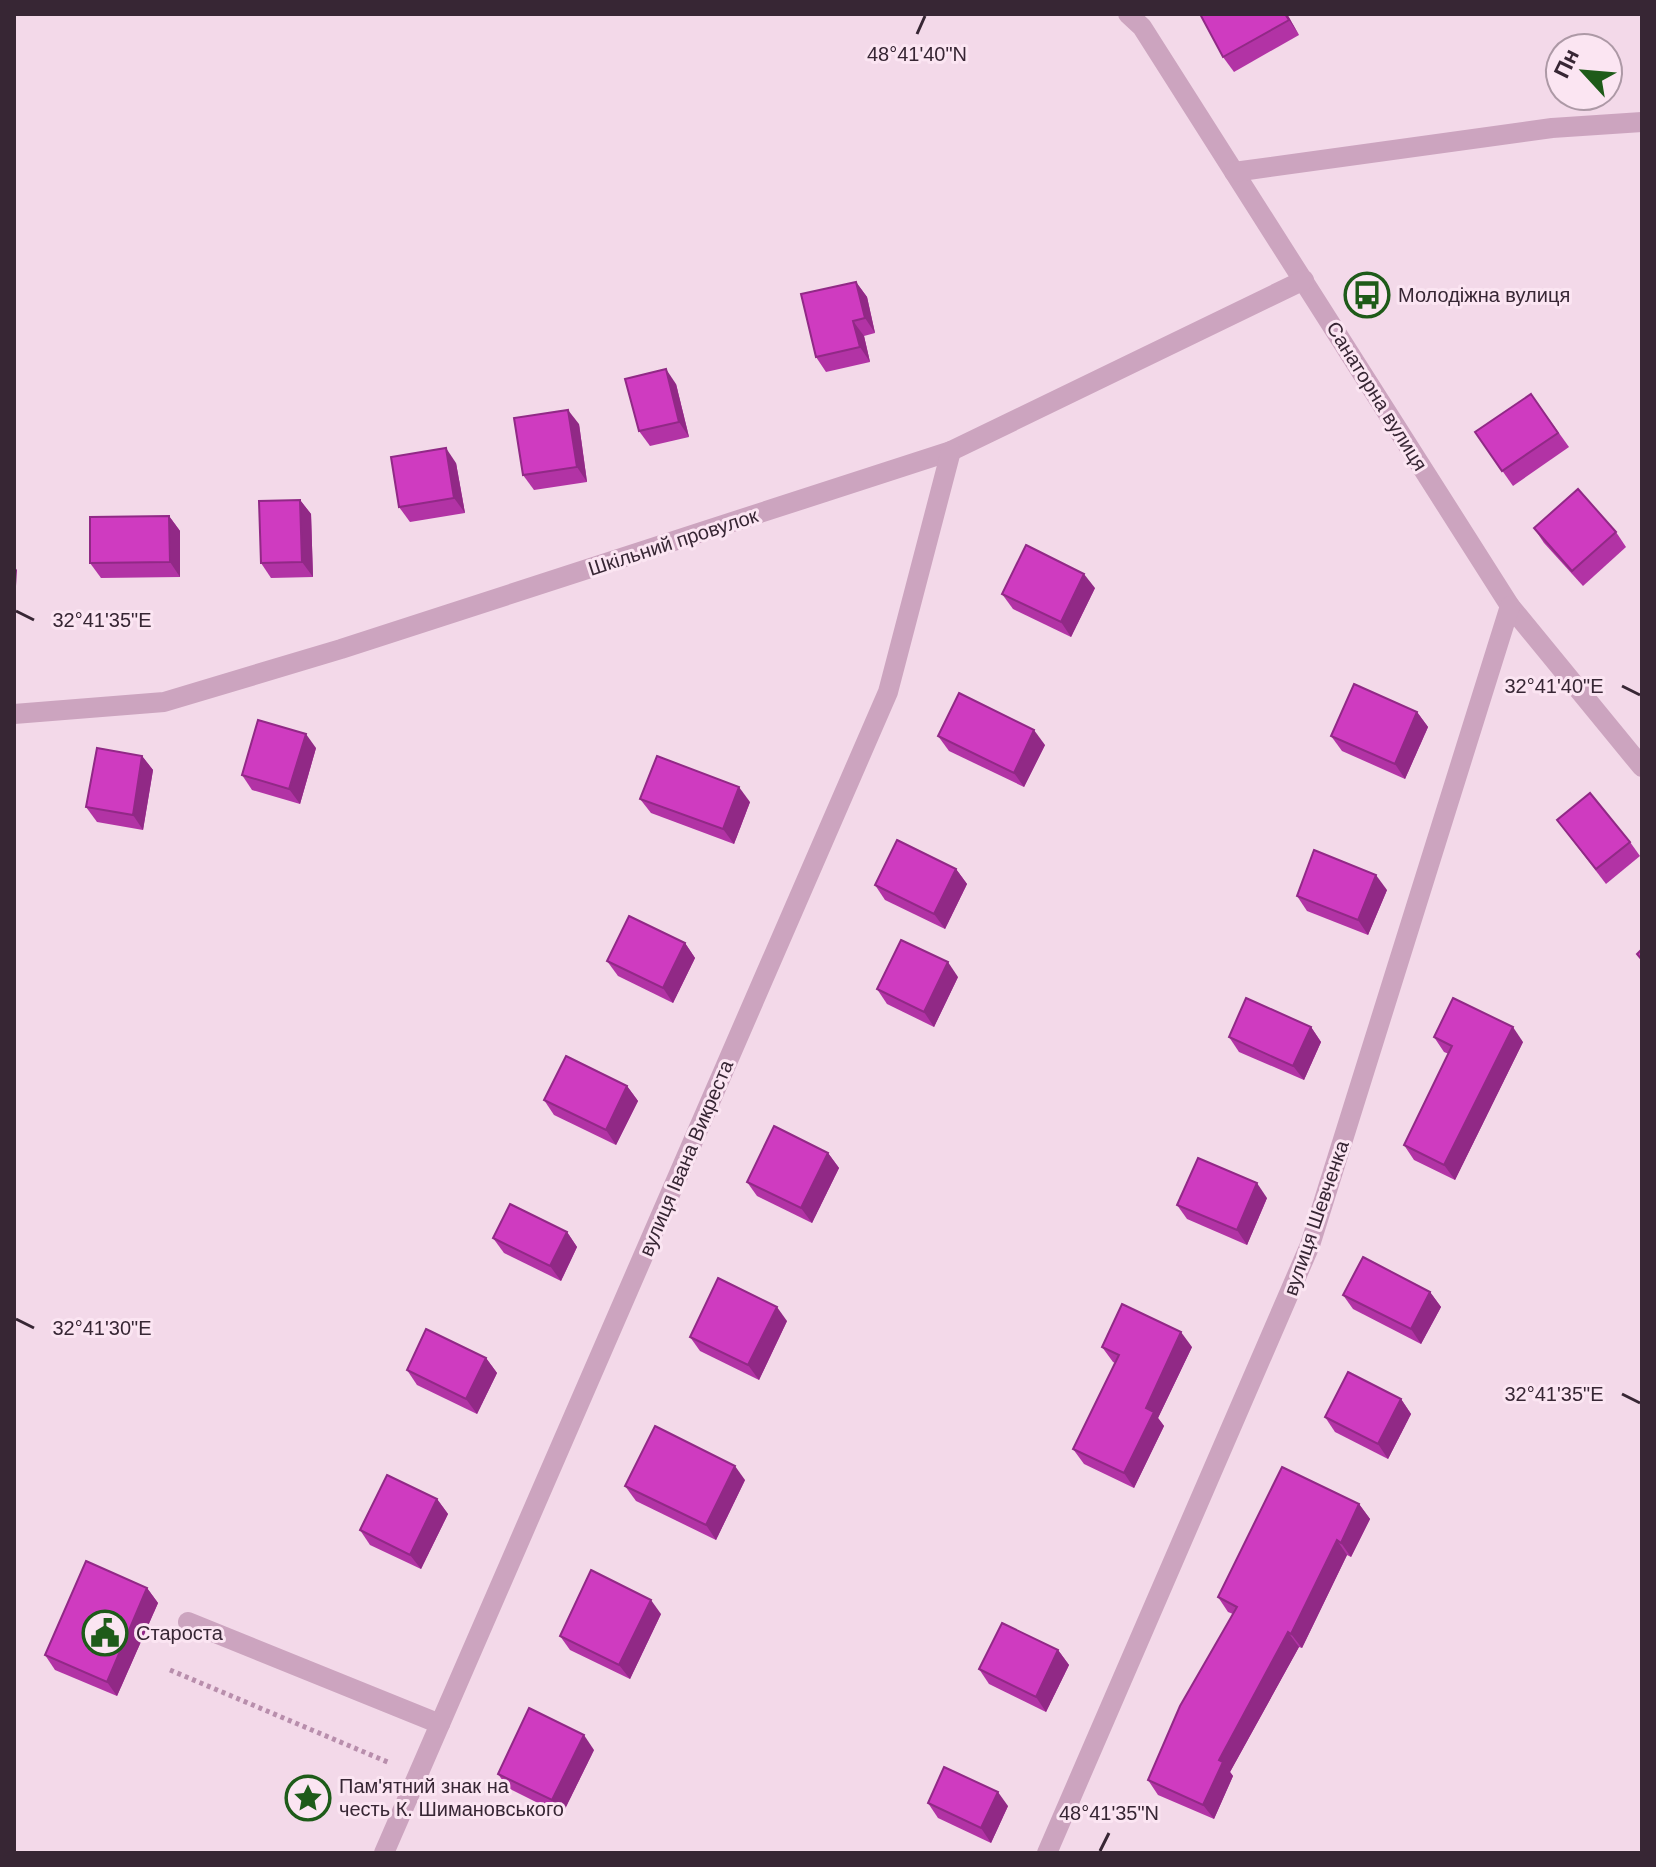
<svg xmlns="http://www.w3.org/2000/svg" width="1656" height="1867" viewBox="0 0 1656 1867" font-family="Arial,sans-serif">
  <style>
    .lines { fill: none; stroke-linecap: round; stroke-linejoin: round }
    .path { stroke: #b88eac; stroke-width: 5; stroke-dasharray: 4 4; stroke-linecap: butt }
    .minor { stroke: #cca4bf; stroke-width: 20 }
    .wall { fill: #b233a5 }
    .shaded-wall { fill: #912986 }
    .building { fill: #cf3bc0; stroke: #912986; stroke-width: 2 }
    .ticks { fill: none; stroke: #372634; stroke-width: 3 }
    .labels { text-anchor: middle; stroke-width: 6; stroke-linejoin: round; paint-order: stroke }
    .poi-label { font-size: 20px; fill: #372634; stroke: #fbe5f2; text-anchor: start }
    .street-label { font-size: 20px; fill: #372634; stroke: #fbe5f2 }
    .ticks-label { font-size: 20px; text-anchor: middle; fill: #372634; stroke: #fbe5f2; stroke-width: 6; stroke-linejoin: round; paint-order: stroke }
  </style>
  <rect width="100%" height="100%" fill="#f3d9e9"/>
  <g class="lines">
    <path class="path" d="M170 1670 390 1763"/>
    <g class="minor">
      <path d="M1128 14 1142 27 1510 606 1642 767"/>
      <path d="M1234 172 1552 128 1642 122"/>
      <path d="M14 714 164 702 341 649 951 451 1304 280"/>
      <path d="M188 1622 440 1724"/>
      <path d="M384 1853 888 692 951 451"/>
      <path d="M1047 1853 1310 1245 1510 606"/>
    </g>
  </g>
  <g class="wall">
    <path d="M1287 14 1299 35 1234 72 1223 57Z"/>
    <path d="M856 282 867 297 875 333 864 336 870 362 826 372 816 357Z"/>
    <path d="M676 384 689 437 650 446 639 431Z"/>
    <path d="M1531 394 1569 447 1513 486 1475 432Z"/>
    <path d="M579 424 587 482 534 490 523 475Z"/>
    <path d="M456 463 465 513 410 522 399 507Z"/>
    <path d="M300 500 311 514 313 577 271 578 261 563Z"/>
    <path d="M169 516 180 531V577L101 578 90 563Z"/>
    <path d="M1534 528 1616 532 1626 547 1583 586 1544 543Z"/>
    <path d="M1095 588 1071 637 1013 609 1002 594Z"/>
    <path d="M1417 712 1428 727 1405 779 1342 751 1331 736Z"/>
    <path d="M938 736 1045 745 1024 787 949 751Z"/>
    <path d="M316 748 300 804 252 790 242 775Z"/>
    <path d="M142 756 153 770 143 830 97 822 86 807Z"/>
    <path d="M640 799 750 802 734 844 651 813Z"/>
    <path d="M1557 820 1630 842 1640 856 1606 884Z"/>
    <path d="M956 869 967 884 945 929 885 900 875 885Z"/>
    <path d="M1387 890 1368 935 1307 911 1297 896Z"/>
    <path d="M685 943 695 958 673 1003 618 976 607 961Z"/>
    <path d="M958 977 934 1027 887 1004 877 989Z"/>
    <path d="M1311 1027 1321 1042 1304 1080 1239 1052 1229 1037Z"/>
    <path d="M1434 1037 1523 1042 1455 1180 1414 1160 1404 1145 1449 1054 1444 1052Z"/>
    <path d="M627 1086 638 1101 616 1145 554 1115 544 1100Z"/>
    <path d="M828 1153 839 1168 812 1223 757 1196 747 1182Z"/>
    <path d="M1267 1198 1247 1245 1187 1219 1177 1205Z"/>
    <path d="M567 1232 577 1247 561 1281 504 1253 493 1238Z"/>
    <path d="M1430 1292 1441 1307 1421 1344 1353 1309 1343 1295Z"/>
    <path d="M787 1321 759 1380 700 1351 690 1337Z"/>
    <path d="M1102 1347H1192L1158 1418 1164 1426 1134 1488 1084 1464 1073 1449 1115 1363 1113 1362Z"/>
    <path d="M486 1358 497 1373 477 1414 417 1385 407 1370Z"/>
    <path d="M1401 1399 1411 1414 1388 1459 1335 1432 1325 1417Z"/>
    <path d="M745 1480 716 1540 636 1501 625 1486Z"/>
    <path d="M437 1499 448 1514 421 1569 370 1545 360 1530Z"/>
    <path d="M1359 1504 1370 1519 1351 1557 1347 1555 1302 1648 1299 1647 1230 1772 1233 1776 1214 1819 1158 1795 1148 1780 1233 1614 1228 1612 1218 1597Z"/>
    <path d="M147 1588 158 1603 117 1696 55 1670 45 1655Z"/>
    <path d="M661 1614 630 1679 570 1650 560 1636Z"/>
    <path d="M1058 1650 1069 1665 1046 1712 989 1684 979 1669Z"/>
    <path d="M594 1750 562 1815 508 1788 498 1774Z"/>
    <path d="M928 1803 1008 1806 991 1843 938 1818Z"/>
  </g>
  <g class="shaded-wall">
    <path d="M1285 14H1287L1299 35Z"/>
    <path d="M856 282 867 297 875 333 865 318Z"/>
    <path d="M853 321 864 336 870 362 860 347Z"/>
    <path d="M666 369 676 384 689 437 679 422Z"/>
    <path d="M568 410 579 424 587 482 577 467Z"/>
    <path d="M446 448 456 463 465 513 454 498Z"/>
    <path d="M300 500 311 514 313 577 302 562Z"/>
    <path d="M169 516 180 531V577L170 562Z"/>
    <path d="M14 566 17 570 14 618Z"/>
    <path d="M1084 574 1095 588 1071 637 1061 622Z"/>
    <path d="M1417 712 1428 727 1405 779 1395 764Z"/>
    <path d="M1034 730 1045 745 1024 787 1014 773Z"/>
    <path d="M306 734 316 748 300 804 289 789Z"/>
    <path d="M142 756 153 770 143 830 133 815Z"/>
    <path d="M739 787 750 802 734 844 723 829Z"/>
    <path d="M956 869 967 884 945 929 934 914Z"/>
    <path d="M1376 875 1387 890 1368 935 1358 920Z"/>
    <path d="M685 943 695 958 673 1003 663 988Z"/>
    <path d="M948 962 958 977 934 1027 924 1012Z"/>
    <path d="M1311 1027 1321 1042 1304 1080 1293 1066Z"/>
    <path d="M1513 1027 1523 1042 1455 1180 1444 1165Z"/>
    <path d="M627 1086 638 1101 616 1145 606 1130Z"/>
    <path d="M828 1153 839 1168 812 1223 801 1208Z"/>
    <path d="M1257 1183 1267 1198 1247 1245 1237 1230Z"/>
    <path d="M567 1232 577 1247 561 1281 550 1266Z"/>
    <path d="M1430 1292 1441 1307 1421 1344 1411 1329Z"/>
    <path d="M777 1307 787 1321 759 1380 748 1365Z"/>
    <path d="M1181 1332 1192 1347 1158 1418 1164 1426 1134 1488 1124 1473 1146 1408Z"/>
    <path d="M486 1358 497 1373 477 1414 466 1399Z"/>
    <path d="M1401 1399 1411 1414 1388 1459 1378 1444Z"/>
    <path d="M735 1466 745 1480 716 1540 706 1525Z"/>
    <path d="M437 1499 448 1514 421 1569 410 1555Z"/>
    <path d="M1359 1504 1370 1519 1351 1557 1341 1543Z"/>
    <path d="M1337 1540 1347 1555 1302 1648 1291 1634Z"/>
    <path d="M147 1588 158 1603 117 1696 107 1682Z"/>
    <path d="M651 1600 661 1614 630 1679 619 1665Z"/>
    <path d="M1288 1632 1299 1647 1230 1772 1233 1776 1214 1819 1203 1805 1219 1760Z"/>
    <path d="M1058 1650 1069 1665 1046 1712 1036 1697Z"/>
    <path d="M584 1735 594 1750 562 1815 552 1800Z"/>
    <path d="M998 1792 1008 1806 991 1843 981 1828Z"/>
  </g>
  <g class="building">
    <path d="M1200 14H1285L1289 20 1223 57Z"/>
    <path d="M856 282 865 318 853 321 860 347 816 357 801 294Z"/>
    <path d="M666 369 679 422 639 431 625 379Z"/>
    <path d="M1531 394 1558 433 1502 471 1475 432Z"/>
    <path d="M568 410 577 467 523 475 514 418Z"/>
    <path d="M446 448 454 498 399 507 391 457Z"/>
    <path d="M1578 489 1616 532 1572 571 1534 528Z"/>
    <path d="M300 500 302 562 261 563 259 501Z"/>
    <path d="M169 516 170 562 90 563V517Z"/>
    <path d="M1026 545 1084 574 1061 622 1002 594Z"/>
    <path d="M1354 684 1417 712 1395 764 1331 736Z"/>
    <path d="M959 693 1034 730 1014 773 938 736Z"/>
    <path d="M258 720 306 734 289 789 242 775Z"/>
    <path d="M97 748 142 756 133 815 86 807Z"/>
    <path d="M657 756 739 787 723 829 640 799Z"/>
    <path d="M1590 793 1630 842 1596 869 1557 820Z"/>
    <path d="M897 840 956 869 934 914 875 885Z"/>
    <path d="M1314 850 1376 875 1358 920 1297 896Z"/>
    <path d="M629 916 685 943 663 988 607 961Z"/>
    <path d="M901 940 948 962 924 1012 877 989Z"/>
    <path d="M1642 949V960L1637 954Z"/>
    <path d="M1246 998 1311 1027 1293 1066 1229 1037Z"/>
    <path d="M1453 998 1513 1027 1444 1165 1404 1145 1452 1046 1434 1037Z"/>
    <path d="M566 1056 627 1086 606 1130 544 1100Z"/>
    <path d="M774 1126 828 1153 801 1208 747 1182Z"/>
    <path d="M1198 1158 1257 1183 1237 1230 1177 1205Z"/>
    <path d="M510 1204 567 1232 550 1266 493 1238Z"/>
    <path d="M1363 1257 1430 1292 1411 1329 1343 1295Z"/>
    <path d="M718 1278 777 1307 748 1365 690 1337Z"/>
    <path d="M1122 1304 1181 1332 1146 1408 1154 1412 1124 1473 1073 1449 1119 1355 1102 1347Z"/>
    <path d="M426 1329 486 1358 466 1399 407 1370Z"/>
    <path d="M1348 1372 1401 1399 1378 1444 1325 1417Z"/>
    <path d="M655 1426 735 1466 706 1525 625 1486Z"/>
    <path d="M1282 1467 1359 1504 1341 1543 1337 1540 1291 1634 1288 1632 1219 1760 1223 1762 1203 1805 1148 1780 1180 1706 1237 1607 1218 1597Z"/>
    <path d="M387 1475 437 1499 410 1555 360 1530Z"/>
    <path d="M86 1561 147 1588 107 1682 45 1655Z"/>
    <path d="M591 1570 651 1600 619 1665 560 1636Z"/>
    <path d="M1002 1623 1058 1650 1036 1697 979 1669Z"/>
    <path d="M529 1708 584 1735 552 1800 498 1774Z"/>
    <path d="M944 1767 998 1792 981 1828 928 1803Z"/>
  </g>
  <path class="ticks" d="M917 34 925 16M16 611 34 620M1622 686 1640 695M16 1319 34 1328M1622 1394 1640 1403M1100 1851 1109 1833"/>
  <defs>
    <g id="bus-ring" transform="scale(2.3)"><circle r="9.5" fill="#fbe5f2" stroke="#1e5b19" stroke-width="1.5"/><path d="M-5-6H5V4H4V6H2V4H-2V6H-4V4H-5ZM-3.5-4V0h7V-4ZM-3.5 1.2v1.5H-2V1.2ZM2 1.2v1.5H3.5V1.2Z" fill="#1e5b19"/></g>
    <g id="civic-ring" transform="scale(2.3)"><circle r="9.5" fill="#fbe5f2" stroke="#1e5b19" stroke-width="1.5"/><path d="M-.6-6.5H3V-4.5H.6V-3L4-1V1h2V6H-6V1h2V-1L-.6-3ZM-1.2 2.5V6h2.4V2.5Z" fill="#1e5b19"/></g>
    <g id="sight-ring" transform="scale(2.3)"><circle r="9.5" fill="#fbe5f2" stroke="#1e5b19" stroke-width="1.5"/><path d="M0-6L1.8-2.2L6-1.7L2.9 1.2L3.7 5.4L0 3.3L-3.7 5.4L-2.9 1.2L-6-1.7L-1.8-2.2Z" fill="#1e5b19"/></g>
  </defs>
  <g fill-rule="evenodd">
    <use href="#bus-ring" x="1367" y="295"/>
    <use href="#civic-ring" x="105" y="1633"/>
    <use href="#sight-ring" x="308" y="1798"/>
  </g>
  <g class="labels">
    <g class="poi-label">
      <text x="1398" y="302">Молодіжна вулиця</text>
      <text x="136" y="1640">Староста</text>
      <text x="339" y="1793">Пам'ятний знак на<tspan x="339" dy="23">честь К. Шимановського</tspan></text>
    </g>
    <g class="street-label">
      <text transform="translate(1377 396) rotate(58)" y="7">Санаторна вулиця</text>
      <text transform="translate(673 542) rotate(-18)" y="7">Шкільний провулок</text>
      <text transform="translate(686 1158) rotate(-67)" y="7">вулиця Івана Викреста</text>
      <text transform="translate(1316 1218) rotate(-71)" y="7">вулиця Шевченка</text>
    </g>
  </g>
  <g class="ticks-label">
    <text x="917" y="61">48°41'40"N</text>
    <text x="102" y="627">32°41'35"E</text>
    <text x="1554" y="693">32°41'40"E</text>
    <text x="102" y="1335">32°41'30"E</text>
    <text x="1554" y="1401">32°41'35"E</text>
    <text x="1109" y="1820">48°41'35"N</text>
  </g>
  <rect width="1656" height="1867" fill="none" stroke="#372634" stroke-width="32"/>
  <g transform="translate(1584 72) rotate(296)"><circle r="38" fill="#fbe5f2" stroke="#ad99a6" stroke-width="2"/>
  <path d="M0-6L14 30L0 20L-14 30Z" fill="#1e5b19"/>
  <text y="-12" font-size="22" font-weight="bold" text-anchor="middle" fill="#372634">Пн</text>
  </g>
</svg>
